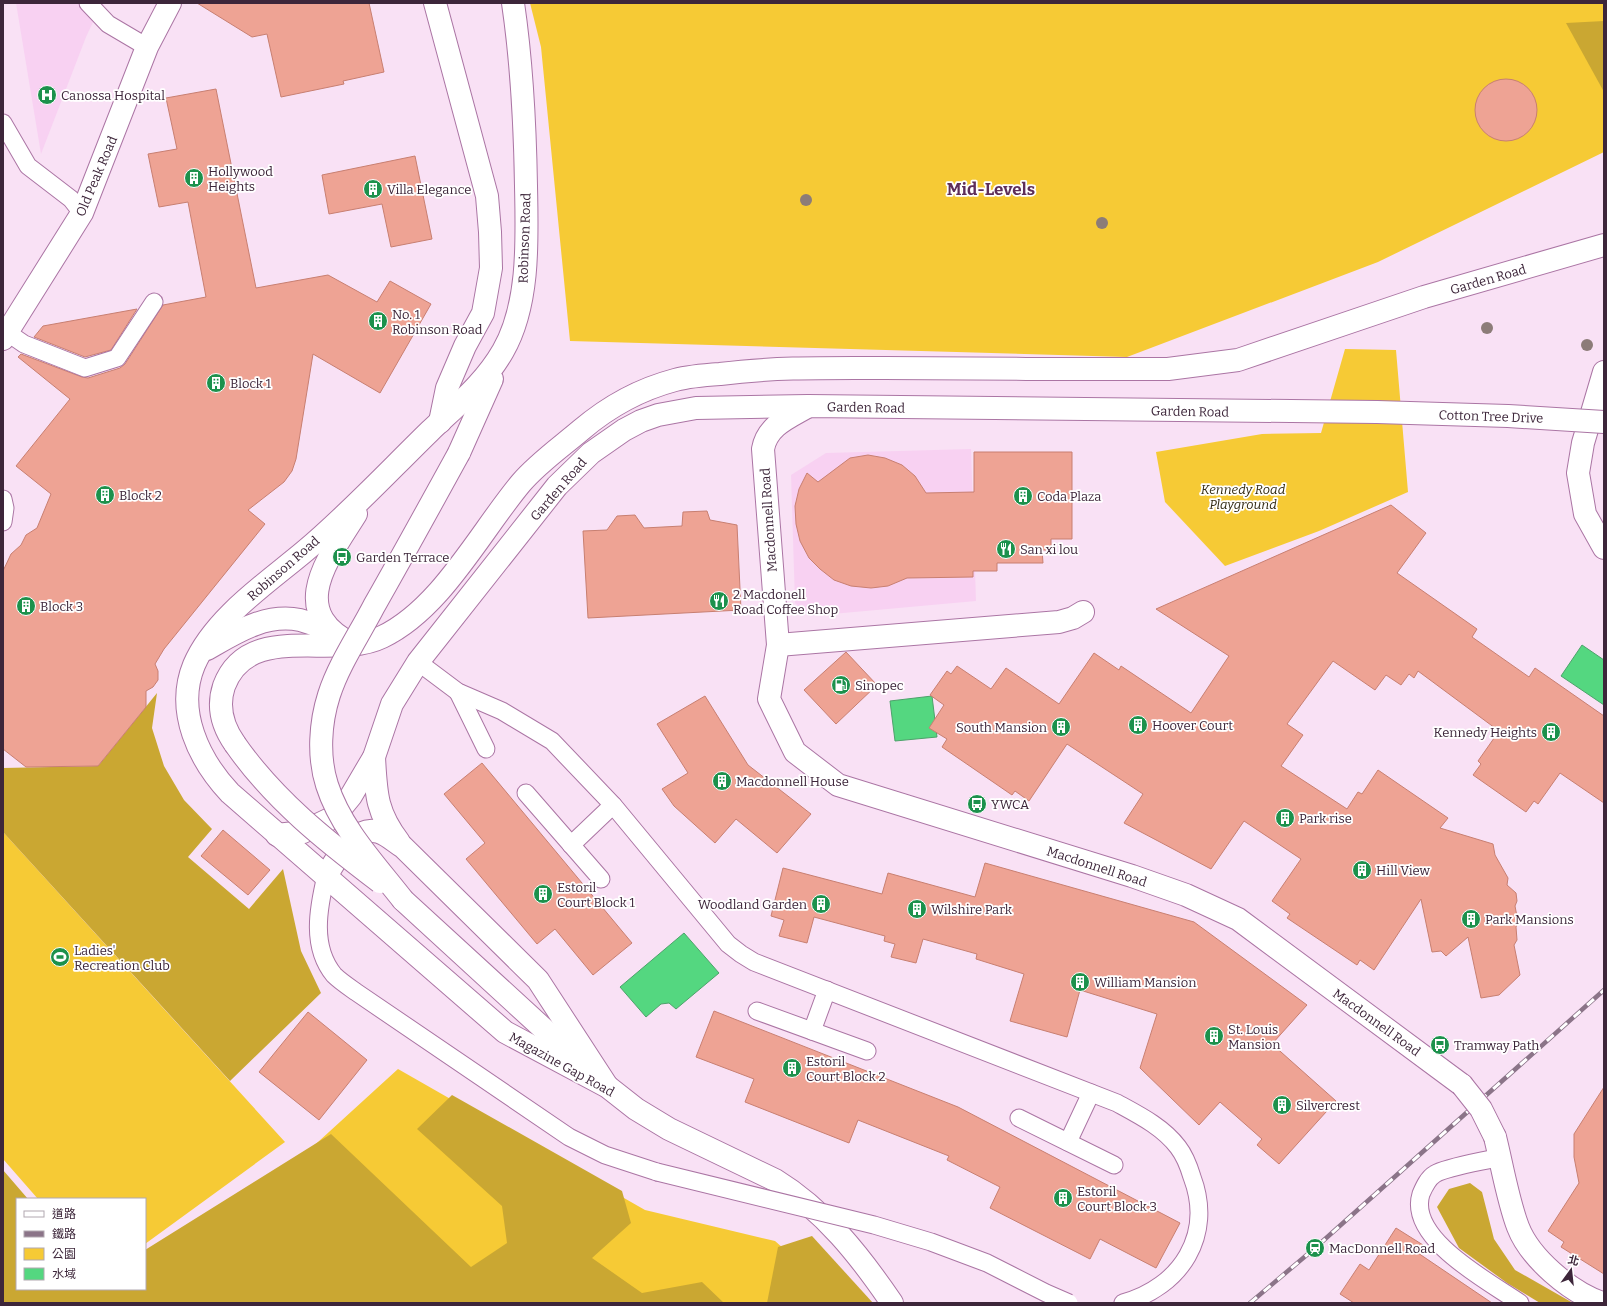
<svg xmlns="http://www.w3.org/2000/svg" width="1607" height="1306" viewBox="0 0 1607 1306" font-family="Bitter,'Noto Sans TC',serif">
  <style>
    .built { fill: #f8d1f2 }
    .green { fill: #f6ca35 }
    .forest { fill: #caa732 }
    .water { fill: #54d780; stroke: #4da26b }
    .building { fill: #eea394; stroke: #c87f71 }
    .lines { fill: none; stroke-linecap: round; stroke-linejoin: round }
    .lane-casing { stroke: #ab75a4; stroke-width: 19 }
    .street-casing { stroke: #ab75a4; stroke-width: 24 }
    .secondary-casing { stroke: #ab75a4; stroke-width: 24 }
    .lane { stroke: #fff; stroke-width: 17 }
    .street { stroke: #fff; stroke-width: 22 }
    .secondary { stroke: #fff; stroke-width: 22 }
    .rail-casing { stroke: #8b7488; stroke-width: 4.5 }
    .rail { stroke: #fff; stroke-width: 3; stroke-dasharray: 9; stroke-linecap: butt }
    .lane-bridge-casing { stroke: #ab75a4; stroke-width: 19; stroke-linecap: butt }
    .secondary-bridge-casing { stroke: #ab75a4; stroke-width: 24; stroke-linecap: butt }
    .lane-bridge { stroke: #fff; stroke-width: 17 }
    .secondary-bridge { stroke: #fff; stroke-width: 22 }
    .tree { fill: #8c7c78 }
    .labels { text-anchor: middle; stroke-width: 3.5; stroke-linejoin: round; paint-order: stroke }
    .poi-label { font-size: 13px; fill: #3d263a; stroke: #fff; text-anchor: start }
    .street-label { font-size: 13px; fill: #3d263a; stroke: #fff }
    .park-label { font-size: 13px; font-style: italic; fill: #322a12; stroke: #fff }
    .district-label { font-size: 17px; font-weight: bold; fill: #5e2e59; stroke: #fff }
  </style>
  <rect width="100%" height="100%" fill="#f9e1f5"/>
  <g class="built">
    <path d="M16 3H102L86 37 41 154Z"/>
    <path d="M971 449 976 601 810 616 795 603 791 475 826 453Z"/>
  </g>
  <g class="green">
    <path d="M530 3H1604V152L1378 262 1127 357 570 341 541 47Z"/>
    <path d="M1345 349 1396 350 1408 492 1319 531 1225 566 1165 502 1156 452 1262 434 1321 433Z"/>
    <path d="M3 832 285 1142 145 1244V1199H38L3 1159Z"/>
    <path d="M398 1069 645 1210 775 1241 846 1303H450L261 1194Z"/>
  </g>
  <g class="forest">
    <path d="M1604 21V92L1566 23Z"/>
    <path d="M157 693 152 728 164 766 184 800 212 829 188 857 249 909 283 869 301 951 321 993 230 1081 3 832V768L98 766Z"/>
    <path d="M452 1095 622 1191 631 1223 592 1258 642 1293 702 1282 724 1303H3V1170L28 1199H17V1289H145V1250L331 1134 471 1267 507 1243 502 1206 417 1129Z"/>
    <path d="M1470 1183 1482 1192 1494 1239 1515 1270 1573 1303H1540L1507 1283 1459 1248 1437 1207 1449 1189Z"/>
    <path d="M812 1236 873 1303H767L778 1247Z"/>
  </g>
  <g class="water">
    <path d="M1582 645 1604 660V705L1561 676Z"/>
    <path d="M932 696 937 737 895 741 890 701Z"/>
    <path d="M684 933 719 973 676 1009 669 1003 661 1004 646 1017 620 987Z"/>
  </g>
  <g class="building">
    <path d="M197 3H369L384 72 343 81 344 84 281 97 267 34 252 37Z"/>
    <circle cx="1506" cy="110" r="31"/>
    <path d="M216 89 256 288 328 275 377 302 390 281 431 304 380 393 313 354 296 459 292 471 284 482 248 510 265 524 164 649 155 664 158 671V680L153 687 146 691V707L98 766 26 767 3 749V571L11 554 21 545 26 535 37 528 51 494 16 466 70 399 18 357 21 354 82 377 88 378 120 368 125 364 163 305 206 297 188 202 159 207 148 154 177 149 166 98Z"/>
    <path d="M415 156 432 239 391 247 382 204 329 214 322 175Z"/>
    <path d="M137 309 111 350 85 357 34 337 43 326Z"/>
    <path d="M974 452H1072V539H1051V550H1042L1043 563H997V571H973V577L907 578 888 586 871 588 851 586 834 580 820 569 809 558 800 541 796 524 795 506 799 489 807 473 818 482 850 458 868 455 885 458 902 465 915 476 926 493 974 492Z"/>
    <path d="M1391 505 1426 533 1397 573 1477 629 1472 637 1529 677 1535 668 1604 716V803L1560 773 1538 804 1534 801 1526 812 1473 775 1481 764 1478 761 1499 731 1418 671 1414 678 1409 674 1401 685 1386 675 1375 690 1333 661 1287 724 1303 735 1281 766 1347 809 1358 792 1362 794 1378 770 1448 818 1440 828 1493 844 1495 855 1508 878 1507 885 1516 893 1517 901 1515 906 1518 922 1516 927 1517 940 1514 945 1520 975 1499 995 1481 998 1468 937 1446 956 1441 951 1432 952 1421 899 1374 970 1360 960 1357 965 1287 918 1290 914 1272 901 1301 859 1244 821 1211 869 1124 823 1143 794 1067 744 1029 801 1015 791 1012 795 942 747 947 739 929 728 944 705 930 695 947 671 951 674 957 666 991 689 1006 668 1059 704 1094 653 1119 670 1121 666 1191 713 1229 656 1156 609Z"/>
    <path d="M707 511 710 520 737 525 741 610 588 618 583 531 607 530 617 516 635 515 644 528 682 526 683 512Z"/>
    <path d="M846 652 877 685 836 724 804 690Z"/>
    <path d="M705 696 748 765 811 814 777 853 736 819 715 843 674 806 662 789 688 773 657 724Z"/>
    <path d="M482 763 632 943 593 975 555 929 537 944 466 859 485 843 444 794Z"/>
    <path d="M223 830 270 870 248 895 201 856Z"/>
    <path d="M985 863 1194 922 1307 1005 1272 1044 1336 1101 1279 1164 1257 1145 1262 1139 1220 1102 1199 1125 1140 1068 1157 1014 1080 990 1067 1037 1010 1021 1024 974 976 959 977 954 923 939 916 963 891 957 895 944 884 941 885 936 814 917 807 943 779 936 784 920 771 916 783 868 882 894 888 873 975 897Z"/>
    <path d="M714 1011 958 1107 1180 1223 1156 1268 1100 1239 1090 1259 990 1208 1000 1187 947 1160 949 1156 858 1120 849 1143 745 1102 754 1079 696 1057Z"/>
    <path d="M308 1012 367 1060 319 1120 259 1072Z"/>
    <path d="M1604 1087V1274L1561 1247 1564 1242 1548 1231 1579 1183 1574 1157V1134Z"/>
    <path d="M1396 1228 1423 1245 1418 1253 1492 1303H1354L1340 1294 1360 1264 1369 1270Z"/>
  </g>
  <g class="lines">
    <g class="lane-casing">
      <g id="lane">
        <path d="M88 3 108 24 147 47"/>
        <path d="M3 123 28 166 71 199 82 213"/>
        <path d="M8 333 24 344 85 368 117 358 154 302"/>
        <path d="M3 499 5 508 3 522"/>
        <path d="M418 662 458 692 502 711 552 741 613 805 728 944 741 954 754 962 1117 1103C1139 1115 1163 1127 1178 1147 1185 1156 1189 1167 1192 1177 1214 1235 1181 1287 1123 1303"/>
        <path d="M458 692 486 749"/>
        <path d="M526 793 601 879"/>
        <path d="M571 845 613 805"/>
        <path d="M326 876C318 909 311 947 334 975 340 981 349 987 356 992L569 1137 605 1155 657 1172"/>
        <path d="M757 1011 867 1051"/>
        <path d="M812 1031 827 990"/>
        <path d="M1019 1118 1114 1165"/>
        <path d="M1068 1142 1091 1093"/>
        <path d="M1500 1157C1485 1161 1446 1167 1435 1174 1428 1178 1424 1187 1421 1194 1407 1239 1490 1282 1520 1303"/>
      </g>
    </g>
    <g class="street-casing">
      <path id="street" d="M778 645 1059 622 1073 618 1083 612"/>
    </g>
    <g class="secondary-casing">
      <g id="secondary">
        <path d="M435 3 487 196 490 232 491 268 483 313 465 346 447 388 440 422"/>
        <path d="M513 3C522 64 525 124 526 186 527 238 530 304 503 351 484 384 457 405 430 431 389 471 349 514 305 551 267 583 214 618 194 665 175 711 199 760 230 793L505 1032 608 1087 636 1109 669 1129 775 1180C824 1210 860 1256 892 1303"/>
        <path d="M3 339 82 213 147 47 170 3"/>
        <path d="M1604 372 1583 443 1578 473 1585 514 1604 548"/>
        <path d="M807 407C788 418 767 426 763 449L778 645 769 699 795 752 838 785 1132 876 1186 895 1238 919 1462 1085"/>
        <path d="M459 453 492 379"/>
        <path d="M354 645C285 612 328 559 356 514"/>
        <path d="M207 649C235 633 265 613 300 620 309 622 319 627 329 630"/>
        <path d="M235 744C223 727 217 707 224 686 249 620 333 661 382 637 441 609 480 532 521 483 538 463 561 447 581 430 608 407 641 389 675 380 690 376 705 375 720 374 775 367 829 368 884 368 979 369 1073 369 1168 369L1238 360 1424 297 1604 245"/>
        <path d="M374 757C376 793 376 812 399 842"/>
        <path d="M277 835 303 832 332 818 342 807 351 796 374 757 392 704 418 662 557 486 591 453 624 430 641 421 658 415 696 408 808 406 1377 412"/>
        <path d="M326 876C336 860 354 824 379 832 388 835 395 842 403 847L538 980 607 1086"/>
        <path d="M403 900 583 1065"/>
        <path d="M1495 1137C1502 1165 1508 1201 1518 1227 1530 1258 1570 1292 1602 1303"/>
      </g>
    </g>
    <use href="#lane" class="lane"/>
    <use href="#street" class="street"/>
    <use href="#secondary" class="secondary"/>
    <g class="rail-casing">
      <path id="rail" d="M1250 1303 1315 1248 1604 990"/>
    </g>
    <use href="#rail" class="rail"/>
    <g class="lane-bridge-casing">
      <path id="lane-bridge" d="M657 1172 874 1225 931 1242 987 1263 1046 1293 1069 1303"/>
    </g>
    <g class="secondary-bridge-casing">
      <g id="secondary-bridge">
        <path d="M1377 412 1508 416 1604 422"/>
        <path d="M235 744C274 800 326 841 380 882"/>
        <path d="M403 900C375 864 341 829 327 785 318 757 320 723 329 695 339 664 359 635 374 606 403 555 431 504 459 453"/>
        <path d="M1462 1085 1481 1109 1495 1137"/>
      </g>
    </g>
    <use href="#lane-bridge" class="lane-bridge"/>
    <use href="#secondary-bridge" class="secondary-bridge"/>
  </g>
  <g class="tree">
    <circle cx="806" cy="200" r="6"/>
    <circle cx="1102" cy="223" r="6"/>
    <circle cx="1487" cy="328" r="6"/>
    <circle cx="1587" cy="345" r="6"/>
  </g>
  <defs>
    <g id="hospital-disc" transform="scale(1)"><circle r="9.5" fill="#1c914c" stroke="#fff"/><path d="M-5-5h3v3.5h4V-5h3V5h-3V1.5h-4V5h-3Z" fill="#fff"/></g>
    <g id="building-disc" transform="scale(1)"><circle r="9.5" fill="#1c914c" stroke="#fff"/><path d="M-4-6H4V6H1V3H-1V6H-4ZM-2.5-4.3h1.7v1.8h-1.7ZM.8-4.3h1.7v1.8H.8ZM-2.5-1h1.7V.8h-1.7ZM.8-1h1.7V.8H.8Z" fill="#fff"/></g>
    <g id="restaurant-disc" transform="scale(1)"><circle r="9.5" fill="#1c914c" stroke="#fff"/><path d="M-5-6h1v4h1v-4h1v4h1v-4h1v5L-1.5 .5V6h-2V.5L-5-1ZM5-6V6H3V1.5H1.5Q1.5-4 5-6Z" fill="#fff"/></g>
    <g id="bus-disc" transform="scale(1)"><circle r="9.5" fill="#1c914c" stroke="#fff"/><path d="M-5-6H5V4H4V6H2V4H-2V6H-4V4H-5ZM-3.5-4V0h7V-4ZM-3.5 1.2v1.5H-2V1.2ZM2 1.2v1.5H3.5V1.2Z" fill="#fff"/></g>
    <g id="fuel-disc" transform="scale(1)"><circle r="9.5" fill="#1c914c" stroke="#fff"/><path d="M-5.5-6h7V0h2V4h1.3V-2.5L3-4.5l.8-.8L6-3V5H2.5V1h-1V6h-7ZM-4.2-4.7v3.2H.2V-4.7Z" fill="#fff"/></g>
    <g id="stadium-disc" transform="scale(1)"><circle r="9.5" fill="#1c914c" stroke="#fff"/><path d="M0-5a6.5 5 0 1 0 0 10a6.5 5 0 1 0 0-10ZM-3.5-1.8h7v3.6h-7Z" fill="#fff"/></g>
    <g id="station-disc" transform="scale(1)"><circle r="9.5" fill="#1c914c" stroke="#fff"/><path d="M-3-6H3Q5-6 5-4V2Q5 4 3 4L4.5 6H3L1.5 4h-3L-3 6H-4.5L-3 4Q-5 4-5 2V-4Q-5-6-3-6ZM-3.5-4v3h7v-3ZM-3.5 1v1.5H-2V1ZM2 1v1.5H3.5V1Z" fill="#fff"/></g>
  </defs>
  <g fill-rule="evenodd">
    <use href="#hospital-disc" x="47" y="95"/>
    <use href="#building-disc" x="194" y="178"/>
    <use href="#building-disc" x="373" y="189"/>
    <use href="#building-disc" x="378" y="321"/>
    <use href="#building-disc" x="216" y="383"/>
    <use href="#building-disc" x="105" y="495"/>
    <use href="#building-disc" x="1023" y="496"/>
    <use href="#restaurant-disc" x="1006" y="549"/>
    <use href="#bus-disc" x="342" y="557"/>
    <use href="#restaurant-disc" x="719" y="601"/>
    <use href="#building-disc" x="26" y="606"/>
    <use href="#fuel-disc" x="841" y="685"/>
    <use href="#building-disc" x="1138" y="725"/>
    <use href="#building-disc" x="1061" y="727"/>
    <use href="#building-disc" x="1551" y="732"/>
    <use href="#building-disc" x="722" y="781"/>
    <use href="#bus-disc" x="977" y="804"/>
    <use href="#building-disc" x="1285" y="818"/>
    <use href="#building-disc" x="1362" y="870"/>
    <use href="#building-disc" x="543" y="894"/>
    <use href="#building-disc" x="821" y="904"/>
    <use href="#building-disc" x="917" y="909"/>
    <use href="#building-disc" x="1471" y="919"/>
    <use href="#stadium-disc" x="60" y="957"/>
    <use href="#building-disc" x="1080" y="982"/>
    <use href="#building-disc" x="1214" y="1036"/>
    <use href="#bus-disc" x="1440" y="1045"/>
    <use href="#building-disc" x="792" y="1068"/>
    <use href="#building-disc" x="1282" y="1105"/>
    <use href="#building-disc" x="1063" y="1198"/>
    <use href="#station-disc" x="1315" y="1248"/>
  </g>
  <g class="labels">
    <g class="poi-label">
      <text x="61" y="100">Canossa Hospital</text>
      <text x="208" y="176">Hollywood<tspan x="208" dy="15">Heights</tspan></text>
      <text x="387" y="194">Villa Elegance</text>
      <text x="392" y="319">No. 1<tspan x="392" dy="15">Robinson Road</tspan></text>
      <text x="230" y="388">Block 1</text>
      <text x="119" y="500">Block 2</text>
      <text x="1037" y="501">Coda Plaza</text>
      <text x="1020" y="554">San xi lou</text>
      <text x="356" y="562">Garden Terrace</text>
      <text x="733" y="599">2 Macdonell<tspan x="733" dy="15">Road Coffee Shop</tspan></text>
      <text x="40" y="611">Block 3</text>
      <text x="855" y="690">Sinopec</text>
      <text x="1152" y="730">Hoover Court</text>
      <text x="1047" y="732" text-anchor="end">South Mansion</text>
      <text x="1537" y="737" text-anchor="end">Kennedy Heights</text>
      <text x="736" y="786">Macdonnell House</text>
      <text x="991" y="809">YWCA</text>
      <text x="1299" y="823">Park rise</text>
      <text x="1376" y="875">Hill View</text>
      <text x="557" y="892">Estoril<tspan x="557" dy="15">Court Block 1</tspan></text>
      <text x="807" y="909" text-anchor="end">Woodland Garden</text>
      <text x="931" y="914">Wilshire Park</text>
      <text x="1485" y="924">Park Mansions</text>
      <text x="74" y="955">Ladies'<tspan x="74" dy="15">Recreation Club</tspan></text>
      <text x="1094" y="987">William Mansion</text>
      <text x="1228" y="1034">St. Louis<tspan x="1228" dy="15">Mansion</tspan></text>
      <text x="1454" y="1050">Tramway Path</text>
      <text x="806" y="1066">Estoril<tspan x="806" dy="15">Court Block 2</tspan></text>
      <text x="1296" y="1110">Silvercrest</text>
      <text x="1077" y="1196">Estoril<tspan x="1077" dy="15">Court Block 3</tspan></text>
      <text x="1329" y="1253">MacDonnell Road</text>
    </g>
    <g class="street-label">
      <text transform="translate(96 176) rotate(-67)" y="5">Old Peak Road</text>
      <text transform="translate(524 238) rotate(-88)" y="5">Robinson Road</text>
      <text transform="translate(1488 279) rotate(-16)" y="5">Garden Road</text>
      <text transform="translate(866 407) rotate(1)" y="5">Garden Road</text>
      <text transform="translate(1190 411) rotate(1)" y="5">Garden Road</text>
      <text transform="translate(1491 416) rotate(2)" y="5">Cotton Tree Drive</text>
      <text transform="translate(558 489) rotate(-49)" y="5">Garden Road</text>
      <text transform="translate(768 520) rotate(-94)" y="5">Macdonnell Road</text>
      <text transform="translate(283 568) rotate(-41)" y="5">Robinson Road</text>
      <text transform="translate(1097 866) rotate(18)" y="5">Macdonnell Road</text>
      <text transform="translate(1377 1022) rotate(36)" y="5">Macdonnell Road</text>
      <text transform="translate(562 1064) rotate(29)" y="5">Magazine Gap Road</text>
    </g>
    <g class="park-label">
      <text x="1243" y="494">Kennedy Road<tspan x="1243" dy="15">Playground</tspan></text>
    </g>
    <g class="district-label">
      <text x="991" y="195">Mid-Levels</text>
    </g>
  </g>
  <rect width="1607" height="1306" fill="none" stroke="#3d263a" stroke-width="8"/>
  <rect x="16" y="1198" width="130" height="92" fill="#ffffff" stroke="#b1a8b0"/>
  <rect x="24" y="1211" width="20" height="6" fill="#ffffff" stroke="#b1a8b0"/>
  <text x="52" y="1218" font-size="12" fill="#3d263a">道路</text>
  <rect x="24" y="1231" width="20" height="6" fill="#8b7488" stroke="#b1a8b0"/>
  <text x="52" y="1238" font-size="12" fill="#3d263a">鐵路</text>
  <rect x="24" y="1248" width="20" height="12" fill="#f6ca35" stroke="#b1a8b0"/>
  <text x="52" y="1258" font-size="12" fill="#3d263a">公園</text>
  <rect x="24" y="1268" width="20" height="12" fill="#54d780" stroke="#b1a8b0"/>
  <text x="52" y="1278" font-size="12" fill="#3d263a">水域</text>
  <g transform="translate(1571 1270) rotate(15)" stroke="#ffffff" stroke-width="3" paint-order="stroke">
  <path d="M0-3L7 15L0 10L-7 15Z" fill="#3d263a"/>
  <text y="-6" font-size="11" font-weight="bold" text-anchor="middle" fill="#3d263a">北</text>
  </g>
</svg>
